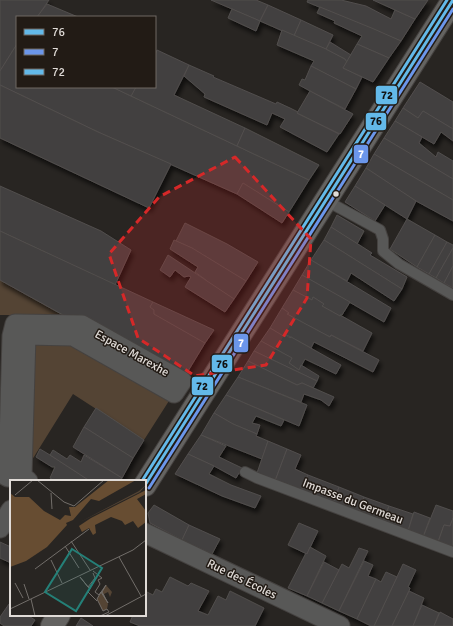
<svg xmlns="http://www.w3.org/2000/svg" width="453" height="626" viewBox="0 0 453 626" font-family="Signika,sans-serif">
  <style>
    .green { fill: #544434 }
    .building { fill: #43403f; stroke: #514e4d; filter: url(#shadow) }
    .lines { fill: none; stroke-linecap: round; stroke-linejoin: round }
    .lane-casing { stroke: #454240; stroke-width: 12 }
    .street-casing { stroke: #454240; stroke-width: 21 }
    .secondary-casing { stroke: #454240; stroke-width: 24 }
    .lane { stroke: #585857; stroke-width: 10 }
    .street { stroke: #585857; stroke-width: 19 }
    .secondary { stroke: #646361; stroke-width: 22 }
    .bus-1-casing { stroke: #221b15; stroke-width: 6 }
    .bus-2-casing { stroke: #221b15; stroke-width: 6 }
    .bus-3-casing { stroke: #221b15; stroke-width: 6 }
    .bus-1 { stroke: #63b9e9; stroke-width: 3 }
    .bus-2 { stroke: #6b96ea; stroke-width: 3 }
    .bus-3 { stroke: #63b9e9; stroke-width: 3 }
    .marked { fill: #d62828; fill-opacity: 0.2; stroke: #d62828; stroke-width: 3; stroke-dasharray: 8 5; stroke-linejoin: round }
    .bus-dot { fill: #e0dbd7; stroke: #221b15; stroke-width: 1.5 }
    .labels { text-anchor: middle; stroke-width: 3; stroke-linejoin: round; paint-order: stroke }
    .street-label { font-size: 12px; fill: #e0dbd7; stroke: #221b15 }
    .inset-road { fill: none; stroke: #726e6a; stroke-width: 1 }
    .view { fill: #248078; fill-opacity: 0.15; stroke: #248078; stroke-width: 2 }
    .inset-edge { fill: none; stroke: #e0dbd7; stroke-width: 2 }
    .line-badge { stroke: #221b15; stroke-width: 1.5 }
    .badge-label { font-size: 11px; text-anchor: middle; font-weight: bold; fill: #fff }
    .pale-badge-label { font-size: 11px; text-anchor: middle; font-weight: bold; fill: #111 }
  </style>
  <defs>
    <filter id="shadow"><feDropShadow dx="2.5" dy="4.5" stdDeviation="2" flood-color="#0009"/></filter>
  </defs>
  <rect width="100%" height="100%" fill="#282522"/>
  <g class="green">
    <path d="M0 280 82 325 15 315H0Z"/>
    <path d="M26 335 73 336 174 393 144 440 73 394 22 476Z"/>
  </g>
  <g class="building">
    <path d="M0 0H49L37 17H17V44L0 71Z"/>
    <path d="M211 0H256L268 5 260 21Z"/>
    <path d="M308 0H341L366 6 391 19 395 10 415 19 401 41 307 2Z"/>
    <path d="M373 0H428L415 19Z"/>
    <path d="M47 4 78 17H37Z"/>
    <path d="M268 5 301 20 294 36 260 21Z"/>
    <path d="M320 7 374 29 401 41 389 58 357 44 362 36 334 23 335 21 317 13Z"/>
    <path d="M232 9 260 21 256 31 228 18Z"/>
    <path d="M301 20 333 35 326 49 294 36Z"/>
    <path d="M282 30 326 49 345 59 347 62 343 68 362 77 356 89 311 66 314 61 277 45Z"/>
    <path d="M330 42 351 55 347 62 345 59 326 49Z"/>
    <path d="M17 44V87H112L309 180 289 212 243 183 237 194 98 132 0 85V71Z"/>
    <path d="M357 44 389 58 373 82 343 68Z"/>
    <path d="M157 50 189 65 174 95 245 128 237 146 131 96 136 87H155V55Z"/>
    <path d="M189 65 214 76 213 77 276 104 277 102 290 108 298 112 297 113 339 134 327 152 280 127 285 119 272 113 267 125 204 97 205 94 184 76Z"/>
    <path d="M311 66 356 89 345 109 310 91 299 85 302 79 305 80Z"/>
    <path d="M420 82 453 102V129L423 111 418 118 403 108Z"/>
    <path d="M0 85 98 132 171 164 149 208 0 138Z"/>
    <path d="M112 87H136L131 96Z"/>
    <path d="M310 91 353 114 340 134 297 113Z"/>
    <path d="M403 108 418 118 423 111 453 129V141L441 132 434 144 395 121Z"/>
    <path d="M395 121 422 137 419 143 436 157 438 152 453 161V179L384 138Z"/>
    <path d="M245 128 319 165 309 180 237 146Z"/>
    <path d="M384 138 453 179V200L374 154Z"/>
    <path d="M374 154 453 200V221L416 201 366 168Z"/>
    <path d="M366 168 416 201 407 219 355 186Z"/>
    <path d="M243 183 289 212 282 223 237 194Z"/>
    <path d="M0 186 101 231 131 250 115 285 0 231Z"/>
    <path d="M355 186 385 205 375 221 345 202Z"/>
    <path d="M337 215 364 231 357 244 331 227Z"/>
    <path d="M407 219 435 235 417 267 390 249Z"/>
    <path d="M185 223 227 244 258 262 246 281 192 248 176 241Z"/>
    <path d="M331 227 372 253 370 255 407 277 402 289 324 240Z"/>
    <path d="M0 231 153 302 150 307 154 310V314L205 343 182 381 0 280Z"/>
    <path d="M435 235 447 242 429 274 417 267Z"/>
    <path d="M174 240 192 248 246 281 234 299 206 281V280L195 272 198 267 170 249Z"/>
    <path d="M324 240 402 289 394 301 351 273 347 281 311 260Z"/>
    <path d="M447 242 453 245V248L436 278 429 274Z"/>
    <path d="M453 248V266L444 283 436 278Z"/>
    <path d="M168 255 234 299 225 312 185 287 191 277 189 276 184 277 175 270 170 277 160 270Z"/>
    <path d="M311 260 391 308 384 322 302 275Z"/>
    <path d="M453 266V288L444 283Z"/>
    <path d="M302 275 350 302 342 315H340V316L322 306 324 304 313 297 312 300 293 290Z"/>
    <path d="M293 290 312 300 313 297 324 304 322 306 340 316V315L372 333 363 351 331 335 330 337 287 314 289 313 282 308Z"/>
    <path d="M153 302 214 330 205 343 154 314V310L150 307Z"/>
    <path d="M282 308 289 313 287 314 330 337 331 335 379 360 373 372 314 342 311 348 291 337 286 335 285 337 270 328Z"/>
    <path d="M270 328 285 337 286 335 290 338 291 337 341 365 336 374 305 359 299 370 289 363 292 358 261 341Z"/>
    <path d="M261 341 292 358 289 363 299 370 301 365 319 376 317 381 254 351Z"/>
    <path d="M254 351 317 381 313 388 302 383 297 385 248 361Z"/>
    <path d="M248 361 297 385 302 383 334 397 329 406 321 400 304 394 301 402 238 377Z"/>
    <path d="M238 377 307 405 299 426 226 395Z"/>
    <path d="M226 395 284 420 281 426 256 416 252 423 260 425 257 434 233 424 214 413Z"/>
    <path d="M96 408 144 440 133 458 84 427Z"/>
    <path d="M214 413 233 424 257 434 256 436 268 441 262 459 201 435Z"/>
    <path d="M84 427 133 458 122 478 73 447Z"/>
    <path d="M201 435 226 446 219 457 242 468 236 478 214 466 188 454Z"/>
    <path d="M268 441 287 449 275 481 257 473Z"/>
    <path d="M40 449 50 455 90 481H55L50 478 55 467H52L36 457Z"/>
    <path d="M287 449 301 455 295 469 308 475 301 491 275 481Z"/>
    <path d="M53 450 67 459 70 455 81 462 84 455 122 478 120 481H90L50 455Z"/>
    <path d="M188 454 214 466 209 474 231 485 261 496 255 508 222 496 175 474Z"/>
    <path d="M308 475 339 487 333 504 301 491Z"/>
    <path d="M339 487 364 497 358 513 333 504Z"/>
    <path d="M364 497 389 506 383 522 358 513Z"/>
    <path d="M154 505 189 525 182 540 150 523 148 513Z"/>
    <path d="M436 505 453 511V518L450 526 444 525 438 542 423 537Z"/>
    <path d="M389 506 413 514 408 531 383 522Z"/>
    <path d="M414 512 430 518 423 537 408 531Z"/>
    <path d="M453 518V548L438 542 444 525 450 526Z"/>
    <path d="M299 523 318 531 307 554 288 545Z"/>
    <path d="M189 525 220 539 212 554 182 540Z"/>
    <path d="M0 542 11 547V563L0 558Z"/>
    <path d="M310 547 326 556 307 596 288 588 306 553 307 554Z"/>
    <path d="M359 548 368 551 339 611 322 603 342 564 349 568Z"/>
    <path d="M364 561 373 565 368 576 376 579 357 619 339 611Z"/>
    <path d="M324 562 339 570 322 603 307 596Z"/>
    <path d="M403 564 416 570 408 587 410 588 409 591 392 626H374Z"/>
    <path d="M386 572 397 577 374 626H371L357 619 376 579 381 582Z"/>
    <path d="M170 577 188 586 191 583 209 591 198 611 208 615 218 596 226 600 230 591 264 608 255 626H140L130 622 133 615H145V591L153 595 156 589 162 592Z"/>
    <path d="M409 591 424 598 413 626H392Z"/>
    <path d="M9 604 11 605V615H27L35 620 31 626H4L0 623V617Z"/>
    <path d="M422 605 439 613 434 626H413Z"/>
    <path d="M440 612 453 619V626H434Z"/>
    <path d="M81 618 93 626H76Z"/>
  </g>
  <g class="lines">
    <g class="lane-casing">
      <g id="lane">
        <path d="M325 200 380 230 383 239V251L399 264 453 295"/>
        <path d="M245 472 257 478 453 552"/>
      </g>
    </g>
    <g class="street-casing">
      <g id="street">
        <path d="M0 472 8 477 12 336 15 324 82 325 182 381 174 393 73 336 26 335 22 476 28 481"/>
        <path d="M0 528 11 510"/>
        <path d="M145 533 340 626"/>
      </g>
    </g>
    <g class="secondary-casing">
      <g id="secondary">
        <path d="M145 485 453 0"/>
        <path d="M52 626 59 615"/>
      </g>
    </g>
    <use href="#lane" class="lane"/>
    <use href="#street" class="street"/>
    <use href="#secondary" class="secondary"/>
    <g class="bus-1-casing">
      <path id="bus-1" d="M145 485 453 0"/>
    </g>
    <g class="bus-2-casing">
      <path id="bus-2" d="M149 488 453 9"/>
    </g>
    <g class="bus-3-casing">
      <path id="bus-3" d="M142 481 447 0"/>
    </g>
    <use href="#bus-1" class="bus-1"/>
    <use href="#bus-2" class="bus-2"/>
    <use href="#bus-3" class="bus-3"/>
  </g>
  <path class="marked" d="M235 157 311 239 307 298 266 365 195 376 138 338 109 254 159 197Z"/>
  <circle class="bus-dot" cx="336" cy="194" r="3.5"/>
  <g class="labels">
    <g class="street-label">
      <text transform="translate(132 353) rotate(29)" y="4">Espace Marexhe</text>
      <text transform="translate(353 501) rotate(21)" y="4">Impasse du Germeau</text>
      <text transform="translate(242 579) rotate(26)" y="4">Rue des Écoles</text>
    </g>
  </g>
  <g transform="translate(10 480)">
    <rect width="136" height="136" fill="#282522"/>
    <path d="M136 5 130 12 70 42 129 11ZM96 105 102 112 100 117 98 112 94 114 98 124 97 129 93 131 87 119Z" fill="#544434"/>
    <path d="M99 0H126L89 21 81 19 63 40 56 43 57 45 37 67 16 81 0 87V13L5 17H19L34 31 50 40 55 35 61 36 59 27H65ZM136 10V14L127 19 136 31V42L128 48 123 41 115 45 112 41 101 37 85 45 86 53 83 55 79 48 72 52 69 46 81 38Z" fill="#674d32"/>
    <path class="inset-road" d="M27 0 54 22 64 26 94 0M41 13 42 29M5 15 23 0M61 61 80 90M55 66 69 88M109 77 131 116M41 80 52 103M25 89 79 49M83 91 92 98 88 100 90 104 85 112 89 115 96 105 92 112 98 123 91 112 87 119 93 131 97 129 99 132 90 136M83 93 85 98 78 107 70 97 79 108 86 98 78 112 87 121M5 103 13 118M14 104 19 119M21 119 25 136M0 129 123 70 136 60M95 136 136 114"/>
    <path class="view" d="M62 69 92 88 66 131 35 112Z"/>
    <rect width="136" height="136" class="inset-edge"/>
  </g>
  <g class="line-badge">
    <rect x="375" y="85" width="23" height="20" rx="4" fill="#63b9e9"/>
    <rect x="365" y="112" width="22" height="19" rx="4" fill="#63b9e9"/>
    <rect x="353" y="144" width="16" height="20" rx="4" fill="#6b96ea"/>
    <rect x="233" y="333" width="16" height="20" rx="4" fill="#6b96ea"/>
    <rect x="211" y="354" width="22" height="19" rx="4" fill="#63b9e9"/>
    <rect x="191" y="376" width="23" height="20" rx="4" fill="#63b9e9"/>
  </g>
  <g class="badge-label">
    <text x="361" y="158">7</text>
    <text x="241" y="347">7</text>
  </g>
  <g class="pale-badge-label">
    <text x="387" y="99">72</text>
    <text x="376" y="125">76</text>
    <text x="222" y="368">76</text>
    <text x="202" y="390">72</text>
  </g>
  <rect x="16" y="16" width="140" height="72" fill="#221b15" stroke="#6e6863"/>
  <rect x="24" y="29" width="20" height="6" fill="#63b9e9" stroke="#6e6863"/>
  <text x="52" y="36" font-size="12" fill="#e0dbd7">76</text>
  <rect x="24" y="49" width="20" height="6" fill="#6b96ea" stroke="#6e6863"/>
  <text x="52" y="56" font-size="12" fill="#e0dbd7">7</text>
  <rect x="24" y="69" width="20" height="6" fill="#63b9e9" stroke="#6e6863"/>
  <text x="52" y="76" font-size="12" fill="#e0dbd7">72</text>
</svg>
